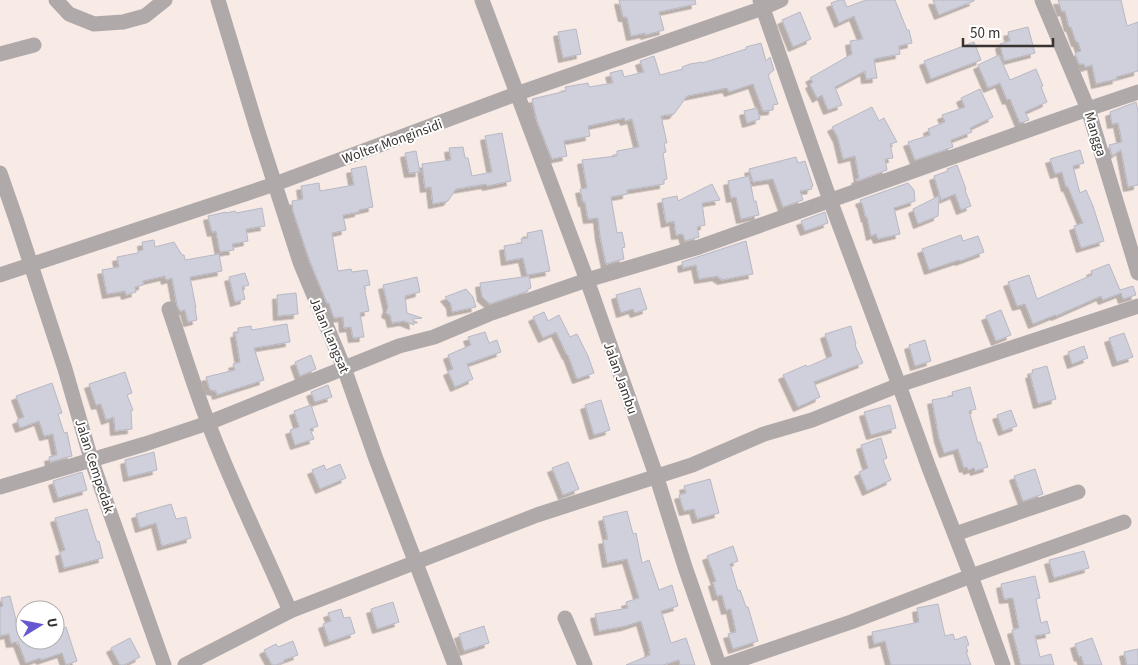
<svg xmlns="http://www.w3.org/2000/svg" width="1138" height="665" viewBox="0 0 1138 665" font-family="'Source Sans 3',sans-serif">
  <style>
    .building { fill: #d0d0dc; stroke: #b7b8c4; filter: url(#shadow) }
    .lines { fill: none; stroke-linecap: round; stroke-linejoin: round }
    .minor { stroke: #afa9aa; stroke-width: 15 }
    .labels { text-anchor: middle; stroke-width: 4; stroke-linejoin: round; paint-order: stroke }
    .street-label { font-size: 14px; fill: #383331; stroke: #fff }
  </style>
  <defs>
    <filter id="shadow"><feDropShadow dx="-4.5" dy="4.5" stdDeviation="0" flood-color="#0004"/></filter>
  </defs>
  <rect width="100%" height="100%" fill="#f8eae5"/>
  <g class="building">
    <path d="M619 0H695L696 4 659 12 664 30 645 35V33L631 36 627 17H623Z"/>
    <path d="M839 0H844L847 7 866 0H895L907 30H909L912 43 899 46 900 54 874 59 877 78 866 79 865 71 835 87 842 105 828 110 822 95 817 98 810 84 813 82 810 78 852 54 850 41 863 39 854 16 839 23 831 3Z"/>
    <path d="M933 0H974V1L939 15Z"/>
    <path d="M1058 0H1121L1127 26 1138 22V71L1116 77 1117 79 1096 84 1092 65 1085 67 1084 64H1079L1075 53 1081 51 1078 42H1076L1071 27H1069L1065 11 1062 12Z"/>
    <path d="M800 12 811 39 793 47 782 20Z"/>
    <path d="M1028 27 1035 53 1004 61 1000 44 1010 41 1008 32Z"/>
    <path d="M576 29 581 54 563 58 558 32Z"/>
    <path d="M974 42 981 60 931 79 924 61Z"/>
    <path d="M761 43 766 61 770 57 774 70 768 75 778 104 773 105V110L763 111 753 84 729 92 727 88 687 96 674 114 661 116 667 143H664L666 152 663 153 667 179 664 180V184L627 190V194L611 197 617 233 622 232 625 247 622 248 624 259 606 264 600 236 598 218 588 219 585 202H583L580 189 587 188 582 160 617 156V151L639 147 632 119 625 121 624 118 588 126 590 136 564 141 567 156 552 159 537 121 532 99 566 91 565 87 588 83 589 87 613 83 610 73 622 70 624 77 644 72 640 61 654 56 660 75 683 69 682 67 690 64 702 62V63L746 49V47Z"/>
    <path d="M999 55 1010 80 1036 69 1043 86 1041 87 1047 102 1025 112 1029 120 1020 123 1010 99 1007 100 1000 83 988 88 978 65Z"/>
    <path d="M980 89 993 117 970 128 972 132 951 140 953 147 915 160 908 142 930 135 928 129 945 122 942 115 965 107 961 98Z"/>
    <path d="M1136 102 1138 111V185L1128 187 1121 150 1112 156 1109 145 1122 142 1118 123 1112 124 1110 112Z"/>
    <path d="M872 107 879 121 884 118 897 142 890 144 893 158 885 159 887 170 857 181 856 179 859 178 855 156 843 159 838 138 832 127Z"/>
    <path d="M757 108 760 119 747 123 744 111Z"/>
    <path d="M502 133 511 181 487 186 486 184 456 189 448 201 433 204 431 187 425 188 422 164 451 160 449 148 463 147 465 158H468L472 176 492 172 485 136Z"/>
    <path d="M1080 150 1084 163 1073 166 1078 186 1080 193 1086 190 1093 206 1104 241 1081 248 1074 226 1083 223 1068 187H1066L1062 172 1055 174 1050 159Z"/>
    <path d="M416 151 420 172 409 173 405 153Z"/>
    <path d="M796 157 798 163 805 161 813 186 811 187 812 189 800 191 803 200 783 207 773 179 753 182 749 169Z"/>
    <path d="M957 165 966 189 965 190 971 206 961 210 955 194 941 200 934 176 948 171 947 169Z"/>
    <path d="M366 166 373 207 359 210V212L343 215 346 230 332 233 338 271 351 269 352 272 367 270 370 285 364 286 369 311 360 313 364 337 353 338 351 327 344 328 343 317 334 318 329 303H327L309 259 293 211 292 201 303 199 301 186 319 183 320 191 354 185 351 169Z"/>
    <path d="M749 176 754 201H756L759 215 741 219 736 197 731 198 728 181Z"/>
    <path d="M908 183 914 190 915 201 894 208 900 234 878 239 876 234 871 236 867 217 866 218 862 203H861L860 200Z"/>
    <path d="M712 184 720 200 702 203 705 225 697 227 699 237 685 241 683 234 676 235 674 221 666 223 662 199 677 196 678 201Z"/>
    <path d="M939 196 938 216 918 224 913 209Z"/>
    <path d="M262 208 265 226 246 229 248 241 232 244 234 250 220 252 216 231 212 232 208 216 226 212V213L235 211 236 213Z"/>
    <path d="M825 212 828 223 805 231 801 221Z"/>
    <path d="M542 230 550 271 527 275 523 258 506 261 504 246 522 243 521 239 528 238 527 233Z"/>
    <path d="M961 235 963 241 978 236 984 252 960 261 959 260 929 270 922 249Z"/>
    <path d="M154 240 155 247 174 242 182 255H184L185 260 219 254 222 271 190 277 196 308H195L197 320 188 322 185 310 180 311 177 305 172 278 166 280 165 276 143 281V285L135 287 136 292 126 295 125 291 107 294 102 270 119 267 117 257 138 253V251L143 250 142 242Z"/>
    <path d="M746 241 753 274 721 280V278H718V276L699 279 696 265 683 268 682 262Z"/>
    <path d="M1109 264 1120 290 1133 286 1136 295 1123 299 1121 293 1103 300 1101 296 1056 316 1055 315 1033 324 1025 304 1017 306 1008 282 1029 275 1037 299 1092 275 1091 271Z"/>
    <path d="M245 273 249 285 242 287 245 299 235 302 229 277Z"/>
    <path d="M529 276 531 288 528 289V291L490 304 482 297 480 283Z"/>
    <path d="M417 277 420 292 405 296 407 313 422 318 413 319 414 325 404 321 392 323 390 315 386 313 388 307 383 285Z"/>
    <path d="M640 288 647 309 635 313 633 309 621 313 616 295Z"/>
    <path d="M466 289 473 297 476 307 452 312 451 304 445 297Z"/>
    <path d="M296 293 298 314 278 316 277 295Z"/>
    <path d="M1001 310 1011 335 996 341 986 316Z"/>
    <path d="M544 312 548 321 559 315 570 337 577 334 588 356 594 373 577 379 568 355H567L556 332 543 338 533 317Z"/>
    <path d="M287 324 290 342 254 348 264 380 217 395 216 391 210 390 206 377 235 370 233 364 240 362 235 333H238V328L251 326 252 330Z"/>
    <path d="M851 326 856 344 855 345 863 363 814 382 820 397 798 407 783 375 806 365 807 367 832 356 825 334Z"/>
    <path d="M485 332 489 343 497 340 501 352 467 364 473 379 455 387 448 371 453 369 448 355 471 345 468 337Z"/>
    <path d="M1124 333 1133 357 1117 362 1109 338Z"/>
    <path d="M925 340 931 361 915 366 909 345Z"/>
    <path d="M1084 346 1088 358 1072 364 1068 352Z"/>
    <path d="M311 355 316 369 300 376 295 362Z"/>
    <path d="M1047 366 1056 399 1038 404 1030 374 1033 373 1032 370Z"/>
    <path d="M125 372 132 393 127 395 133 410 131 411 132 429 115 431 114 417 106 420 101 404 96 405 89 384Z"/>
    <path d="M52 383 62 413 58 414 64 433 67 432 72 456 50 462 49 457 57 455 53 434 44 436 39 421 20 428 17 420 24 417 16 396Z"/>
    <path d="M328 385 332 397 315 402 311 392Z"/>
    <path d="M970 387 976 409 969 411 978 443 980 442 988 467 975 471 974 468 968 470 967 467 964 468 958 449 944 453 939 438 932 400 953 396 952 392Z"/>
    <path d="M601 400 610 430 594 435 585 405Z"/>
    <path d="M311 405 318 426 310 429 314 439 295 445 290 430 299 427 294 411Z"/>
    <path d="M890 405 896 428 871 435 864 412Z"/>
    <path d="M1011 410 1017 426 1003 431 997 415Z"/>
    <path d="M881 438 887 458 883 460 891 480 867 491 859 472 868 468 861 445Z"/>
    <path d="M154 452 157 470 128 477 125 460Z"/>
    <path d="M568 462 579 489 563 495 552 468Z"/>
    <path d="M340 464 346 478 320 489 312 470 324 465 326 470Z"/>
    <path d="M1035 469 1043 494 1023 501 1014 476Z"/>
    <path d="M82 472 87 490 58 498 53 481Z"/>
    <path d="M710 479 719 513 697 519 694 509 684 511 679 495 686 493 684 486Z"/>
    <path d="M171 504 176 519 186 517 191 538 162 546 156 523 140 528 136 514Z"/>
    <path d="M87 509 97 542 99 541 103 558 64 568 60 552 65 550 55 518Z"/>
    <path d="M627 511 633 534 636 533 642 563 649 560 659 590 672 585 678 606 661 611 671 643 686 638 695 665H680L679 660 663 665H626L650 655 649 651H650L641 621 626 626 599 631 595 614 628 608 626 602 639 598 627 559 607 563 603 540 608 539 603 517Z"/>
    <path d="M733 546 738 561 730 564 738 591 740 590 746 607H748L758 641 733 649 728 634 736 632 731 609 726 610 722 595 717 596 713 582 716 581 707 556Z"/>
    <path d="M1084 551 1089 568 1054 578 1049 560Z"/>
    <path d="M1035 576 1040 598 1036 599 1041 623 1047 621 1050 633 1035 636 1040 657 1051 654 1054 665H1021L1012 630 1019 628 1013 598 1004 599 1001 584Z"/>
    <path d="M10 596 21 640H55V631L66 627 77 661 66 665 62 653 41 660 40 658 26 663 18 642 11 643 9 634 0 636V607L3 606 1 598Z"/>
    <path d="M393 602 399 622 377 629 371 609Z"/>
    <path d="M938 604 945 636 953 634 955 640 966 636 969 645 966 646 968 652H966L971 665H891L885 641 874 644 872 632 919 622 917 608Z"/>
    <path d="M341 609 344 618 350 617 355 633 329 642 323 624 331 621 328 613Z"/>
    <path d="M484 626 489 643 464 651 459 634Z"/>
    <path d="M130 638 140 657 124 665H120L111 648Z"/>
    <path d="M1092 638 1102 665H1084L1081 656 1079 657 1075 644Z"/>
    <path d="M293 641 298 655 284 660 285 661 277 665H272L264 650 276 644 278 647Z"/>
    <path d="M1138 649V665H1127L1124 652Z"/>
  </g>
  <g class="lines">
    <g class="minor">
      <path d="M56 0 69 14 94 24 123 22 145 16 165 0"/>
      <path d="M218 0 258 132 300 262 344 368 376 459 455 665"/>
      <path d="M482 0 587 280 656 475 685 567 719 665"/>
      <path d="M760 0 830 200 899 385 929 468 971 576 1003 665"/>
      <path d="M1042 0 1088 109 1138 273"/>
      <path d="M0 54 34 45"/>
      <path d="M0 173 16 219 65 369 91 459 164 665"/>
      <path d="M0 275 275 184 516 94 763 8 781 0"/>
      <path d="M169 309C182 347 194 387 209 425 233 488 263 548 290 611"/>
      <path d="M0 487 145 444 208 423 399 346 434 337 489 314 587 280 699 247 1088 109 1138 92"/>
      <path d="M955 534 1078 492"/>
      <path d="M565 618 585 665"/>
      <path d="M185 665 290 611 537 515 692 465 764 434 812 420 899 385 1138 306"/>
      <path d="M725 665 851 622 971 576 1124 522"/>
    </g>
  </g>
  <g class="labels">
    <g class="street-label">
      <text transform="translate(1096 134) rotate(73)" y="5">Mangga</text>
      <text transform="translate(392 141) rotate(-20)" y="5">Wolter Monginsidi</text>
      <text transform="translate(330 335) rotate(67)" y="5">Jalan Langsat</text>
      <text transform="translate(621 378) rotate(70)" y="5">Jalan Jambu</text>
      <text transform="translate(95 466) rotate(72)" y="5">Jalan Cempedak</text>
    </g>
  </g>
  <g transform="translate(40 625) rotate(80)"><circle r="24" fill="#ffffff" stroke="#afadad"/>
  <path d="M0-4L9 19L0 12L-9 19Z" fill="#6657d0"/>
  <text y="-8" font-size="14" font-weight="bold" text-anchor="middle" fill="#383331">U</text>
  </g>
  <path d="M963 38v8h90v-8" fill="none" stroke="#383331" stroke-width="2.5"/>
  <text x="970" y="38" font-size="15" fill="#383331" stroke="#ffffff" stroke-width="4" paint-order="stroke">50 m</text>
</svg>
